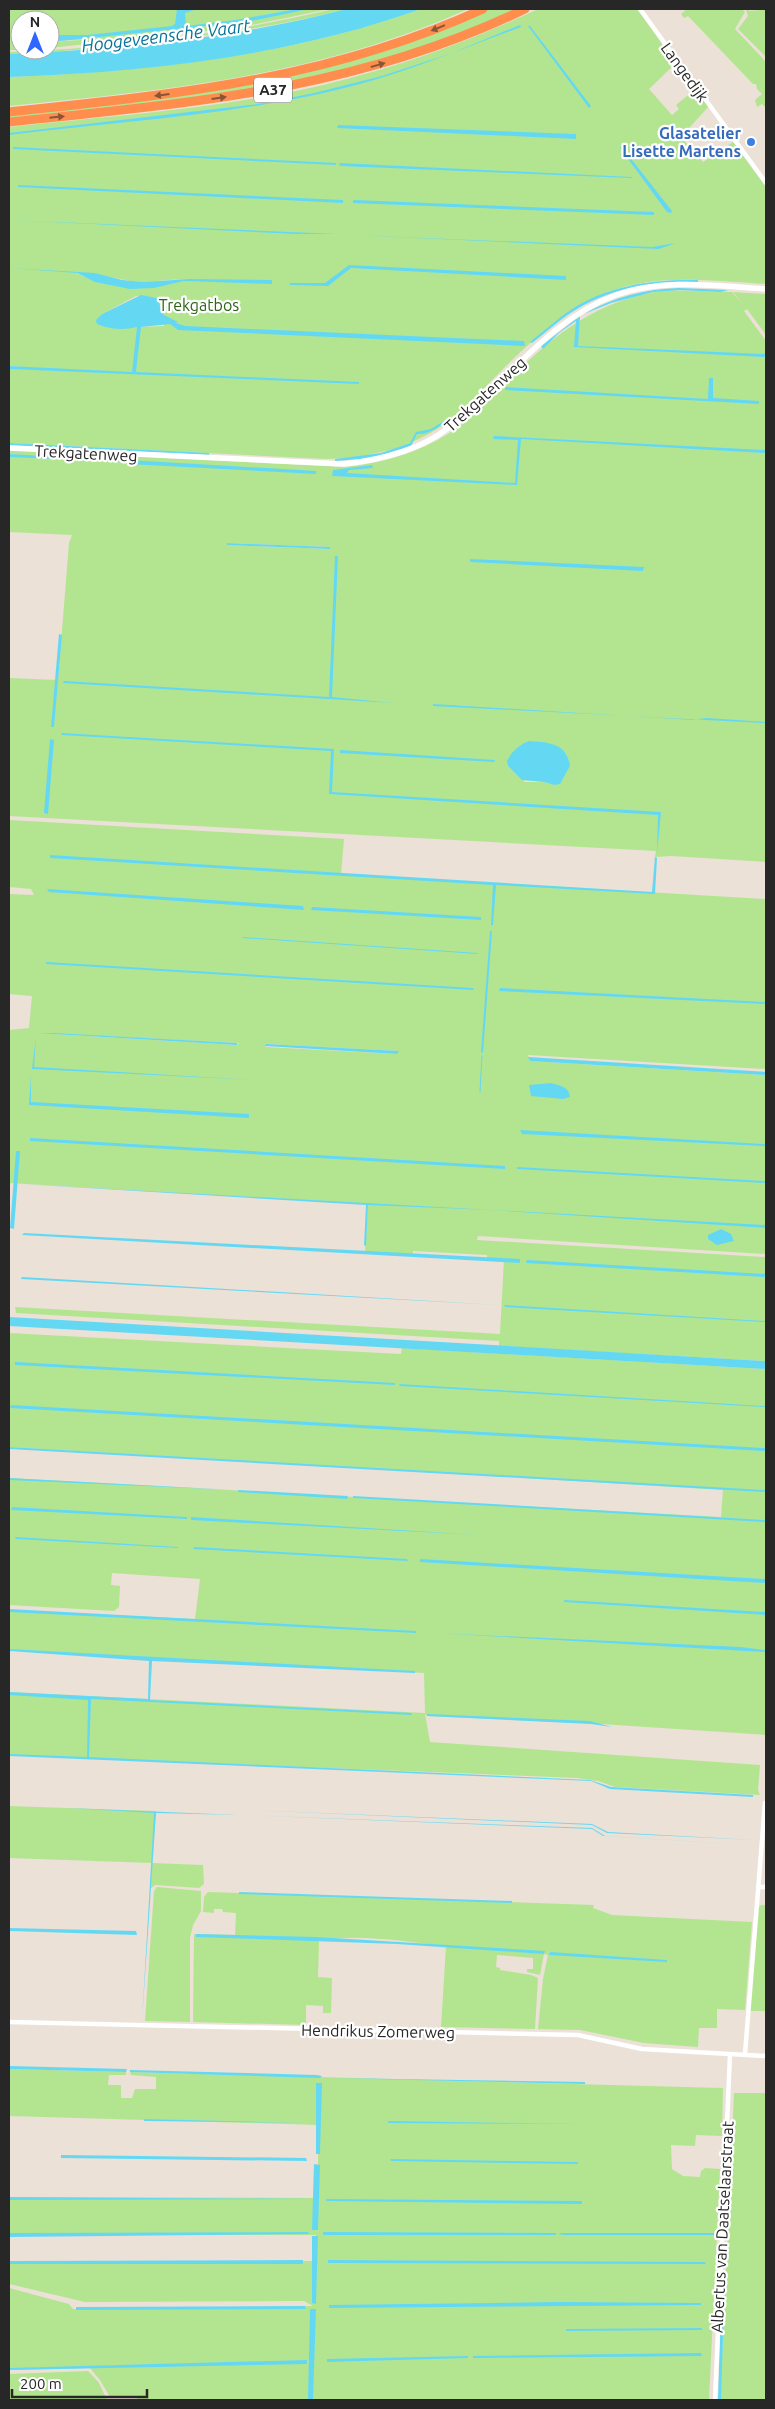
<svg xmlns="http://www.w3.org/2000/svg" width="775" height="2409" viewBox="0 0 775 2409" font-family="Ubuntu,sans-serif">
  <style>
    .green { fill: #b3e590; fill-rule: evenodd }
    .water { fill: #64d8f3 }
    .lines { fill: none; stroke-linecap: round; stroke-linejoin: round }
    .stream { stroke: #64d8f3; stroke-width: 1 }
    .minor { stroke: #fff; stroke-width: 4.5 }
    .tertiary { stroke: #fff; stroke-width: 5.5 }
    .motorway { stroke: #ff8d4e; stroke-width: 9 }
    .oneway { fill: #885539 }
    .shop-dot { fill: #3f7fe0; stroke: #fff; stroke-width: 2 }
    .labels { text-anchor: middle; stroke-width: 4.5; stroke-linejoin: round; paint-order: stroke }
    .shield { fill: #fff; stroke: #686868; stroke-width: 1 }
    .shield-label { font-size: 15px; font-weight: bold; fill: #272727 }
    .street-label { font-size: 16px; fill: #272727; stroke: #fff }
    .shop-label { font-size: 16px; font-weight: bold; fill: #366cbe; stroke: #fff; text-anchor: end }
    .park-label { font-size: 16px; fill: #2c6516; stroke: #fff }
    .water-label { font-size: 18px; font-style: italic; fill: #07739a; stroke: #fff }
  </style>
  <rect width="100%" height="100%" fill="#ebe1d7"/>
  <g class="green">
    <path d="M9 9H329L242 27 237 28 236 25 234 28 50 48V42L96 39 50 41V20H20V50H9Z"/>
    <path d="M333 9H346C290 24 234 32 176 39 121 46 65 52 9 54V52C116 48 228 34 333 9Z"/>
    <path d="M421 9H468C318 76 170 90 9 106V77C148 71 290 56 421 9Z"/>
    <path d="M489 9H518L465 32 377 62 243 92 9 118V115L244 86 277 79 298 75 473 16Z"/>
    <path d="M538 9H637L676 63 649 89 672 115 679 109 676 105 687 96 699 94 709 106 681 137 703 162 733 142 766 187V284C714 281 659 273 608 292 568 308 532 340 502 370 485 387 469 406 450 420 413 448 370 458 325 459L9 443V369L65 370 9 366V185L11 184H9V127C103 117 198 110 291 92 376 75 459 46 538 9ZM76 273C99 272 120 281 142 282 156 282 172 278 185 280 148 292 111 290 76 273ZM136 296 157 298 164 315V326L111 328 100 325 102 314Z"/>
    <path d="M687 9H742L745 12 735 29 766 62V108L762 104 757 107 755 100 762 94 757 89 756 84H753L688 16 684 18 681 14Z"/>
    <path d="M746 9 750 11 766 9V57L738 29 748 16Z"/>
    <path d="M666 290 732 292 743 304 733 292 766 294V335L747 309 744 311 766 341V862L671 856 655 857 656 851 9 816V678L58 680 69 543 72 535 9 532V450L344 467C379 464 418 453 448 434 470 420 489 399 507 381 556 333 597 300 666 290ZM227 543 329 547 330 549 227 545ZM522 744 554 785 544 782H525L508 766 509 757Z"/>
    <path d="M9 820 344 839 341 874 766 899V1069L528 1055 530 1061 766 1075V1254L478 1236 477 1240 766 1257V1361L499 1346V1341L16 1313 15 1307 500 1334 504 1259 487 1258V1255L413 1251V1255L365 1252 368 1204 9 1183V1030L29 1028 32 996 9 994V894L34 895 31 889 9 887ZM37 1033 239 1043 237 1045ZM266 1044 398 1051V1052L397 1054 266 1047Z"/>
    <path d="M9 1333 401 1354 402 1348 766 1369V1735L601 1724 427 1716 425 1714 430 1742 760 1765 758 1790 760 1795 615 1787 598 1781 577 1778 9 1755V1692L425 1713 424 1673 9 1650V1610L195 1619 200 1579 112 1573 111 1585 120 1586 119 1607 114 1611 9 1605V1478L721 1517 723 1490 9 1447Z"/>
    <path d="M9 1806 156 1811 152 1863 203 1865 204 1884 199 1888 155 1885 150 1889 152 1863 9 1858Z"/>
    <path d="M157 1887 201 1891V1911L193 1925 190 1938V2022L145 2021 154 1891Z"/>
    <path d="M208 1892 594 1905 593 1908 612 1915 752 1922 745 2010 717 2009V2028H699L698 2047 644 2043 580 2030 538 2029 543 1979 548 1955 544 1954 540 1975 527 1972V1969H533V1958L497 1955 496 1967 500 1968V1970L531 1975 538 1978 535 2029 441 2027 446 1946C405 1942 359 1933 319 1941L318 1977 332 1978 331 2013H323V2006L306 2005V2025L193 2022 194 1934 235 1935 236 1913 223 1912 222 1909H214V1913L203 1912 204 1897Z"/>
    <path d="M761 1905H765L766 1919V2011H750L758 1908Z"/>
    <path d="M9 2069 126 2072V2075H109L108 2085H121V2098H132L135 2089H156V2077L131 2075 130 2072 723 2088 722 2136 696 2135 695 2146 671 2145 672 2169 683 2176 700 2177 701 2171 705 2168 720 2169 709 2400H137V2396L110 2397 100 2380 90 2368 9 2370V2288L69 2304 73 2309 313 2306 304 2301H296L85 2302 9 2284V2262L316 2261V2235H9V2197L317 2198 319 2125 9 2116Z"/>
    <path d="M734 2093H766V2400H720Z"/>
    <path d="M88 2371 99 2383 107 2400H9V2374Z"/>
  </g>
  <g class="water">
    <path d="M177 9H197L185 13 186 26 235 20 297 9H309L247 22 50 42V35H87L172 26 175 24Z"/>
    <path d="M346 9H421C290 56 148 72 9 77V54C118 50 241 37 346 9Z"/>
    <path d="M520 25 521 27C456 51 396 77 328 92 223 116 115 122 9 135V133L258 104 314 93 382 76 452 53Z"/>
    <path d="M528 26H530L591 106 589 108Z"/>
    <path d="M338 125 576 134V139L337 128Z"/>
    <path d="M621 146 672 211 671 213 667 212 620 148Z"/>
    <path d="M13 147 336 163V165L13 149Z"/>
    <path d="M339 163 632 177V178L340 166Z"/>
    <path d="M18 185 343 200V203L18 187Z"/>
    <path d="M353 200 654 212V215L353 203Z"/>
    <path d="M9 220 338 234H296Z"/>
    <path d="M349 235 652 247 676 243 659 249Z"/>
    <path d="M349 265 566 276V280L351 268 328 286 290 285V283H325Z"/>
    <path d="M9 268 95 273 122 280 143 282 190 279 272 280V284L184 281 154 288 130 289 95 282 77 273Z"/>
    <path d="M698 280V282C655 280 609 288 572 312 558 321 545 333 532 343L530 342C544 331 557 319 572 309 609 285 655 279 698 280Z"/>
    <path d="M679 288 728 290 721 292 679 290 653 292 611 303 584 314C613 297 646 289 679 288Z"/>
    <path d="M141 295 157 298 164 315 178 322 176 323 185 326 524 341 525 346 178 330 170 324 141 327 136 372 359 382V384L9 369V366L132 372 137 327C125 330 110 330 97 324L96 320 102 314Z"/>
    <path d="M580 316 578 346 766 354V357L574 347 576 321 559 333 543 349 541 346Z"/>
    <path d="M709 378H713V398L759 401V404L505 390V387L708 399Z"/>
    <path d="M450 417 451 419C440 425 430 435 417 434L411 446 372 458 335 461V459L381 453 410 443 416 432 431 429Z"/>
    <path d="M494 436 766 450V453L521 439 517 485 332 476 333 470 372 465 373 468 349 470 347 473 515 483 518 440 493 439Z"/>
    <path d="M9 443 209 453V455L9 445Z"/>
    <path d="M9 454 119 460 120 462 9 457Z"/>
    <path d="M128 460 316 471V474L128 464Z"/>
    <path d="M227 543 330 547V549L227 545Z"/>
    <path d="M335 556H338L332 697 394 703 63 683 64 681 329 697Z"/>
    <path d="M470 559 644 567 643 571 470 562Z"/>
    <path d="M59 634 62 635 54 727H51Z"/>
    <path d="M433 704 693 720 706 718 766 722V723L433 706Z"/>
    <path d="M61 733 334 749 332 792 661 812 657 854 658 815 329 794 331 751 62 735Z"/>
    <path d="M50 739 54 740 48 814 44 813Z"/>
    <path d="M529 741C548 742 567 743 570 766L560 784 554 785 544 782 522 780 508 766 507 761C511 752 520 744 529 741Z"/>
    <path d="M340 750 495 760 494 762 340 753Z"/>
    <path d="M50 855 652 892 655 857 657 858 655 894 496 885 493 925H491L493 885 50 858Z"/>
    <path d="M47 889 303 906 304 910 49 892Z"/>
    <path d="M312 907 481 917V920L311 910Z"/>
    <path d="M490 931H492L483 1053 481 1052Z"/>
    <path d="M243 937 478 953V954L242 938Z"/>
    <path d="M46 962 473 988 474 990 46 964Z"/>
    <path d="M500 988 766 1002V1004L499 991Z"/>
    <path d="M37 1033H54L237 1043V1045Z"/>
    <path d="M36 1037 34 1067 255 1080 32 1069Z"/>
    <path d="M266 1044 399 1051 397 1054 265 1046Z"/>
    <path d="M528 1057 766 1072V1075L530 1061Z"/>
    <path d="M31 1075V1102L249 1114V1118L29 1105Z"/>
    <path d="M551 1083C560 1086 569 1086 570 1097L563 1099 531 1096 529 1085Z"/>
    <path d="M520 1130 766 1144V1146L522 1134Z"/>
    <path d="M30 1138 505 1166V1169L30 1141Z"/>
    <path d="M16 1151H20L14 1229 10 1228Z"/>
    <path d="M517 1167 766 1181V1183L517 1169Z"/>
    <path d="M21 1184 766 1225V1228L490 1210 368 1205 366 1246 364 1245 366 1205Z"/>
    <path d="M721 1229 731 1234 734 1241 717 1245 708 1239V1235Z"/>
    <path d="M24 1233 520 1259V1263L22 1235Z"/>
    <path d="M527 1260 766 1274V1277L526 1263Z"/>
    <path d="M22 1277 499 1305 21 1279Z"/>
    <path d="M504 1305 766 1321V1322L505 1307Z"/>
    <path d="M9 1317 766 1361V1369L9 1326Z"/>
    <path d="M15 1362 395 1383V1385L15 1365Z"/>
    <path d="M399 1384 766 1406V1407L400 1386Z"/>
    <path d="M11 1405 766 1448V1451L10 1408Z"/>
    <path d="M9 1447 766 1490V1492L9 1449Z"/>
    <path d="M9 1478 234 1490 9 1480Z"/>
    <path d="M238 1490 348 1496 347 1499 238 1492Z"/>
    <path d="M353 1496 766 1520V1522L353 1498Z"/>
    <path d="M12 1507 187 1517V1519L11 1510Z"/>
    <path d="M191 1517 479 1535 191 1520Z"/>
    <path d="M15 1537 178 1547V1548L16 1539Z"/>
    <path d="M194 1547 407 1559 408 1561 193 1549Z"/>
    <path d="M420 1559 766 1579V1583L420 1562Z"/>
    <path d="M564 1600 766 1612V1615L564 1602Z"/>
    <path d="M9 1609 416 1631V1633L9 1612Z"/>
    <path d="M436 1633 741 1647 765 1650V1652Z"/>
    <path d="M9 1649 415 1671V1673L152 1661 150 1700 411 1713 412 1715 91 1699 89 1757 590 1780 611 1787 753 1795V1797L610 1789 591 1781 9 1756V1754L87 1757 88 1700 9 1695V1692L148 1699 149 1661 9 1651Z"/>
    <path d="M427 1714 590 1721 612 1727 755 1734 612 1727 591 1724 427 1716Z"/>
    <path d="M66 1808 239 1815 156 1813 142 2021 154 1813Z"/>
    <path d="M246 1810 592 1824 608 1832 754 1840 607 1833 592 1825Z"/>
    <path d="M242 1815 592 1828 605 1836 754 1845 603 1836 592 1829Z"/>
    <path d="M239 1892 512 1901V1903L239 1894Z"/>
    <path d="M9 1928 136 1931 137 1935 9 1931Z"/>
    <path d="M196 1934 316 1937 545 1951 544 1954 397 1944 196 1937Z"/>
    <path d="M550 1952 667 1960V1962L549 1955Z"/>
    <path d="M9 2066 127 2069 126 2072 9 2069Z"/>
    <path d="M130 2070 317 2075 322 2076 320 2078 130 2072Z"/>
    <path d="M331 2078 585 2082V2084Z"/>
    <path d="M316 2083H322L320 2154H316Z"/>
    <path d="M144 2119 307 2123 144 2121Z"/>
    <path d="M388 2121 582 2124 388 2123Z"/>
    <path d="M61 2155 306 2158 307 2161 61 2158Z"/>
    <path d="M390 2159 578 2162V2164L391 2161Z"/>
    <path d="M314 2164 320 2165 318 2230H312Z"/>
    <path d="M9 2197 312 2199 9 2200Z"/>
    <path d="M326 2199 582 2201V2204L326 2201Z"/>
    <path d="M309 2232 308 2234 9 2237V2233Z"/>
    <path d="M323 2232 556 2233V2235H323Z"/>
    <path d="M560 2233H714L715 2235H564L559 2234Z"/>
    <path d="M312 2236H318L316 2304 312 2303Z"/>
    <path d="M303 2260V2264H9V2261Z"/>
    <path d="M328 2260 705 2262 706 2264 328 2263Z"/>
    <path d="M559 2302 701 2303V2305L329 2308V2305Z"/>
    <path d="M305 2306 306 2309 76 2310V2307Z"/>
    <path d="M724 2307 721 2399H718L721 2308Z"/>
    <path d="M310 2309H316L313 2400H308Z"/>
    <path d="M702 2328V2330L566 2331V2329Z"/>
    <path d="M701 2353 702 2356 473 2358V2356Z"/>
    <path d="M468 2356V2358L327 2362V2359Z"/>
    <path d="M307 2360V2364L9 2370V2368Z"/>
  </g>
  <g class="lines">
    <path class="stream" d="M480 1092 482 1056"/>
    <g class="minor">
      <path d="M640 9 766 183"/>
      <path d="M758 1887H766"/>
      <path d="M9 2022 578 2035 642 2049 766 2056"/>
      <path d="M745 2054 765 1803"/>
      <path d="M715 2400 730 2054"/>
    </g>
    <path class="tertiary" d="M9 448 344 464C380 460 418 451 447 429 504 386 547 320 616 295 664 278 716 286 766 289"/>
    <g class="motorway">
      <path d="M9 112C176 94 328 80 483 9"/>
      <path d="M9 122C191 103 357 90 525 9"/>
    </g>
  </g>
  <defs><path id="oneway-solid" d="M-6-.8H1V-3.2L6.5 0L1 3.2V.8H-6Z" transform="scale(1.25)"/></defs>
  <g class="oneway">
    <use href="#oneway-solid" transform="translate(438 28) rotate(158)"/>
    <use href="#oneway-solid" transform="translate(378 65) rotate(-16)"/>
    <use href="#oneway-solid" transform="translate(162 95) rotate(173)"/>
    <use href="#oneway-solid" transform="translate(219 98) rotate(-8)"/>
    <use href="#oneway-solid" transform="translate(57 117) rotate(-6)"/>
  </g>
  <circle class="shop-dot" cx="751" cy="142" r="5"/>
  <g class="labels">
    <rect class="shield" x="254" y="77.5" width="38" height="25" rx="4"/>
    <g class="shield-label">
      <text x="273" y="95">A37</text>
    </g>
    <g class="street-label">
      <text transform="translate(685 72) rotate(54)" y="6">Langedijk</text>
      <text transform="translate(485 394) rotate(-42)" y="6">Trekgatenweg</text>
      <text transform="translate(86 453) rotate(3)" y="6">Trekgatenweg</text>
      <text transform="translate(378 2031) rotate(1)" y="6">Hendrikus Zomerweg</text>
      <text transform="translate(722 2227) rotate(-87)" y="6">Albertus van Daatselaarstraat</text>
    </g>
    <g class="shop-label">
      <text x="741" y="139">Glasatelier<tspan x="741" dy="18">Lisette Martens</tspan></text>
    </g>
    <g class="park-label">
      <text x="199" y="311">Trekgatbos</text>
    </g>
    <g class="water-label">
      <text transform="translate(166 36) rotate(-7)" y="6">Hoogeveensche Vaart</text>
    </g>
  </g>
  <rect width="775" height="2409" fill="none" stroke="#272727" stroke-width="20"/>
  <g transform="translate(35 35)"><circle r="24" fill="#ffffff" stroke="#a9a9a9"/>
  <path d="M0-4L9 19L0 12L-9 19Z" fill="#3066ff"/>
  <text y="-8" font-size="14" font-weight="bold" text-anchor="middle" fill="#272727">N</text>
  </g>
  <path d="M12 2389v8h135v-8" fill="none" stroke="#272727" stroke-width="2.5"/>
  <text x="20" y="2389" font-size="15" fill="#272727" stroke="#ffffff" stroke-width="4" paint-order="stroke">200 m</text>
</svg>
